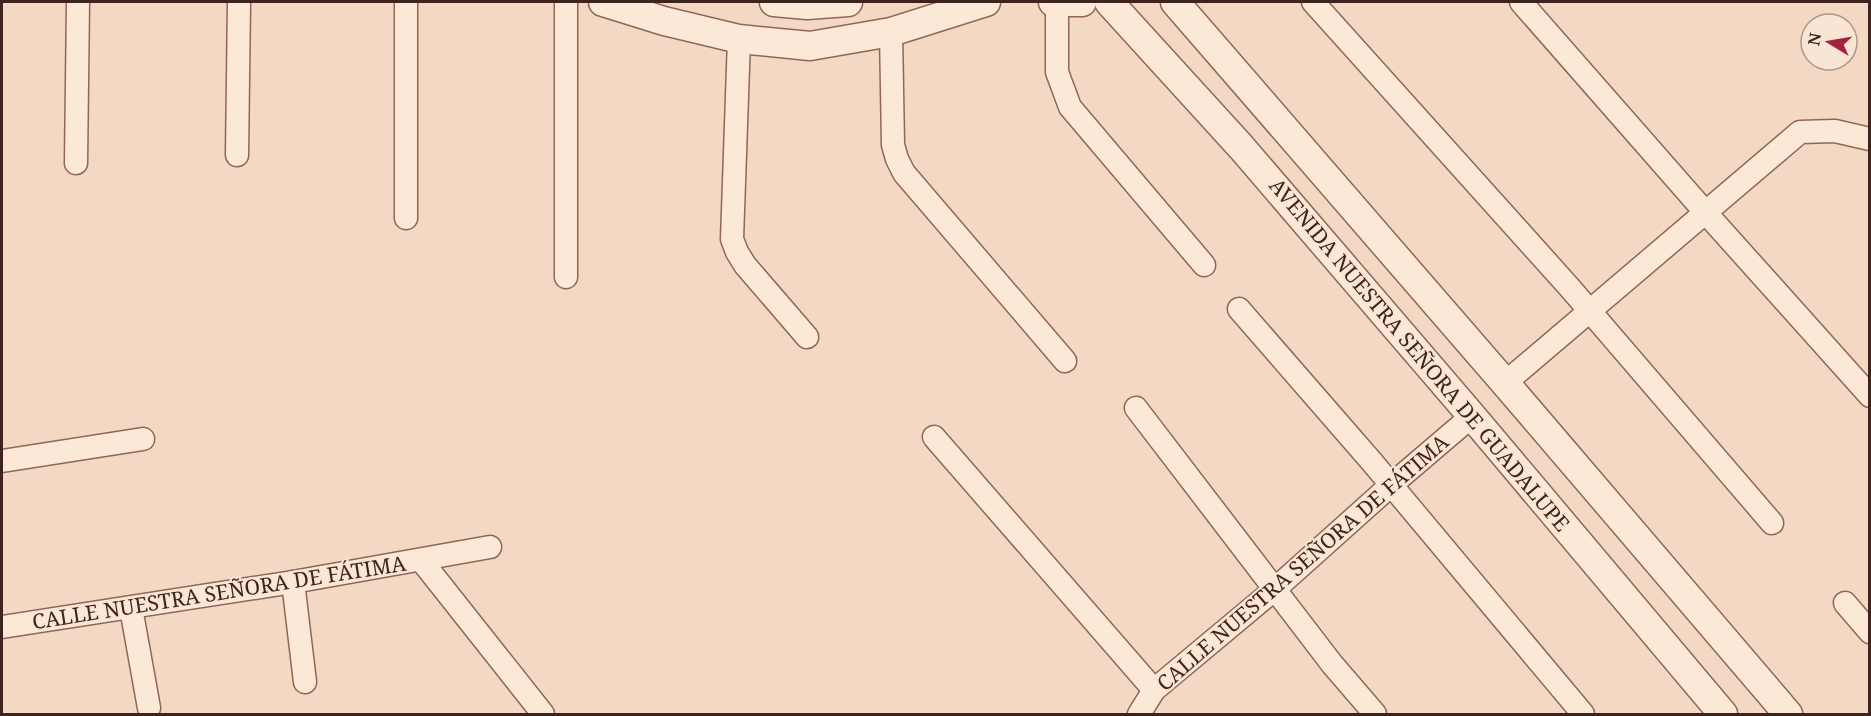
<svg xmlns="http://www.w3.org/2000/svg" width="1871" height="716" viewBox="0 0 1871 716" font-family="'Noto Serif',serif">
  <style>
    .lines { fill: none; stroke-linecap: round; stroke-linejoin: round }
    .minor-casing { stroke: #906757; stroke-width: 25 }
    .tertiary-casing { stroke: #906757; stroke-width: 31 }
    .minor { stroke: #fce8d7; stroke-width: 22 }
    .tertiary { stroke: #fce8d7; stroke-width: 28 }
    .labels { text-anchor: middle; stroke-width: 4.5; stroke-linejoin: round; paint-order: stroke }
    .street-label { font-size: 21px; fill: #3e241d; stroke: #f9e5d3 }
  </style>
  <rect width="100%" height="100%" fill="#f3d8c3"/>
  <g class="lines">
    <g class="minor-casing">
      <g id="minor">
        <path d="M406 2V218"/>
        <path d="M566 2V277"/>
        <path d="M1313 2 1570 288 1772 523"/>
        <path d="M1521 2 1706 213 1870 396"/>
        <path d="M1057 3V72L1070 107 1204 265"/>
        <path d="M891 32 893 145 897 159 904 173 1065 361"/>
        <path d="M739 39 732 239 737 252 745 265 807 337"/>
        <path d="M237 155 239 2"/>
        <path d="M76 163 78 2"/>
        <path d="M1239 309 1372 462 1583 714"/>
        <path d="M1505 383 1800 132 1835 131 1870 139"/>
        <path d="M1136 408 1332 664 1375 714"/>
        <path d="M934 437 1154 690"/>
        <path d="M2 461 143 439"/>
        <path d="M421 560 543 714"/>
        <path d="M293 582 305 682"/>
        <path d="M1845 603 1870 632"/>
        <path d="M131 608 149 708"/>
        <path d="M2 627 293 582 490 547"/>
        <path d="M1139 714 1154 690 1275 589 1390 486 1472 416"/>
      </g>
    </g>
    <g class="tertiary-casing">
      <g id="tertiary">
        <path d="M603 2 664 21 739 39 810 46 891 32 986 2"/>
        <path d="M774 2 807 5 848 2"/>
        <path d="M1053 2H1082"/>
        <path d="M1109 2 1242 148 1472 416 1723 714"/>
        <path d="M1175 2 1505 383 1788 714"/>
      </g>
    </g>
    <use href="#minor" class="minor"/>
    <use href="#tertiary" class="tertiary"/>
  </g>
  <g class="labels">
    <g class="street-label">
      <text transform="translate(1419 355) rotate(50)" y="7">AVENIDA NUESTRA SEÑORA DE GUADALUPE</text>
      <text transform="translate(1303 563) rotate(-41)" y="7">CALLE NUESTRA SEÑORA DE FÁTIMA</text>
      <text transform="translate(219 593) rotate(-9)" y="7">CALLE NUESTRA SEÑORA DE FÁTIMA</text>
    </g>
  </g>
  <rect width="1871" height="716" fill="none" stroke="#3e241d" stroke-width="6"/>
  <g transform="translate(1829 42) rotate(281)"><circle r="28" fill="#f9e5d3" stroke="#ae988a" stroke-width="1.5"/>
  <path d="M0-4.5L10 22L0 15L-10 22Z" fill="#a62042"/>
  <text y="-9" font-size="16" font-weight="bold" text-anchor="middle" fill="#3e241d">N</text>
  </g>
</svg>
